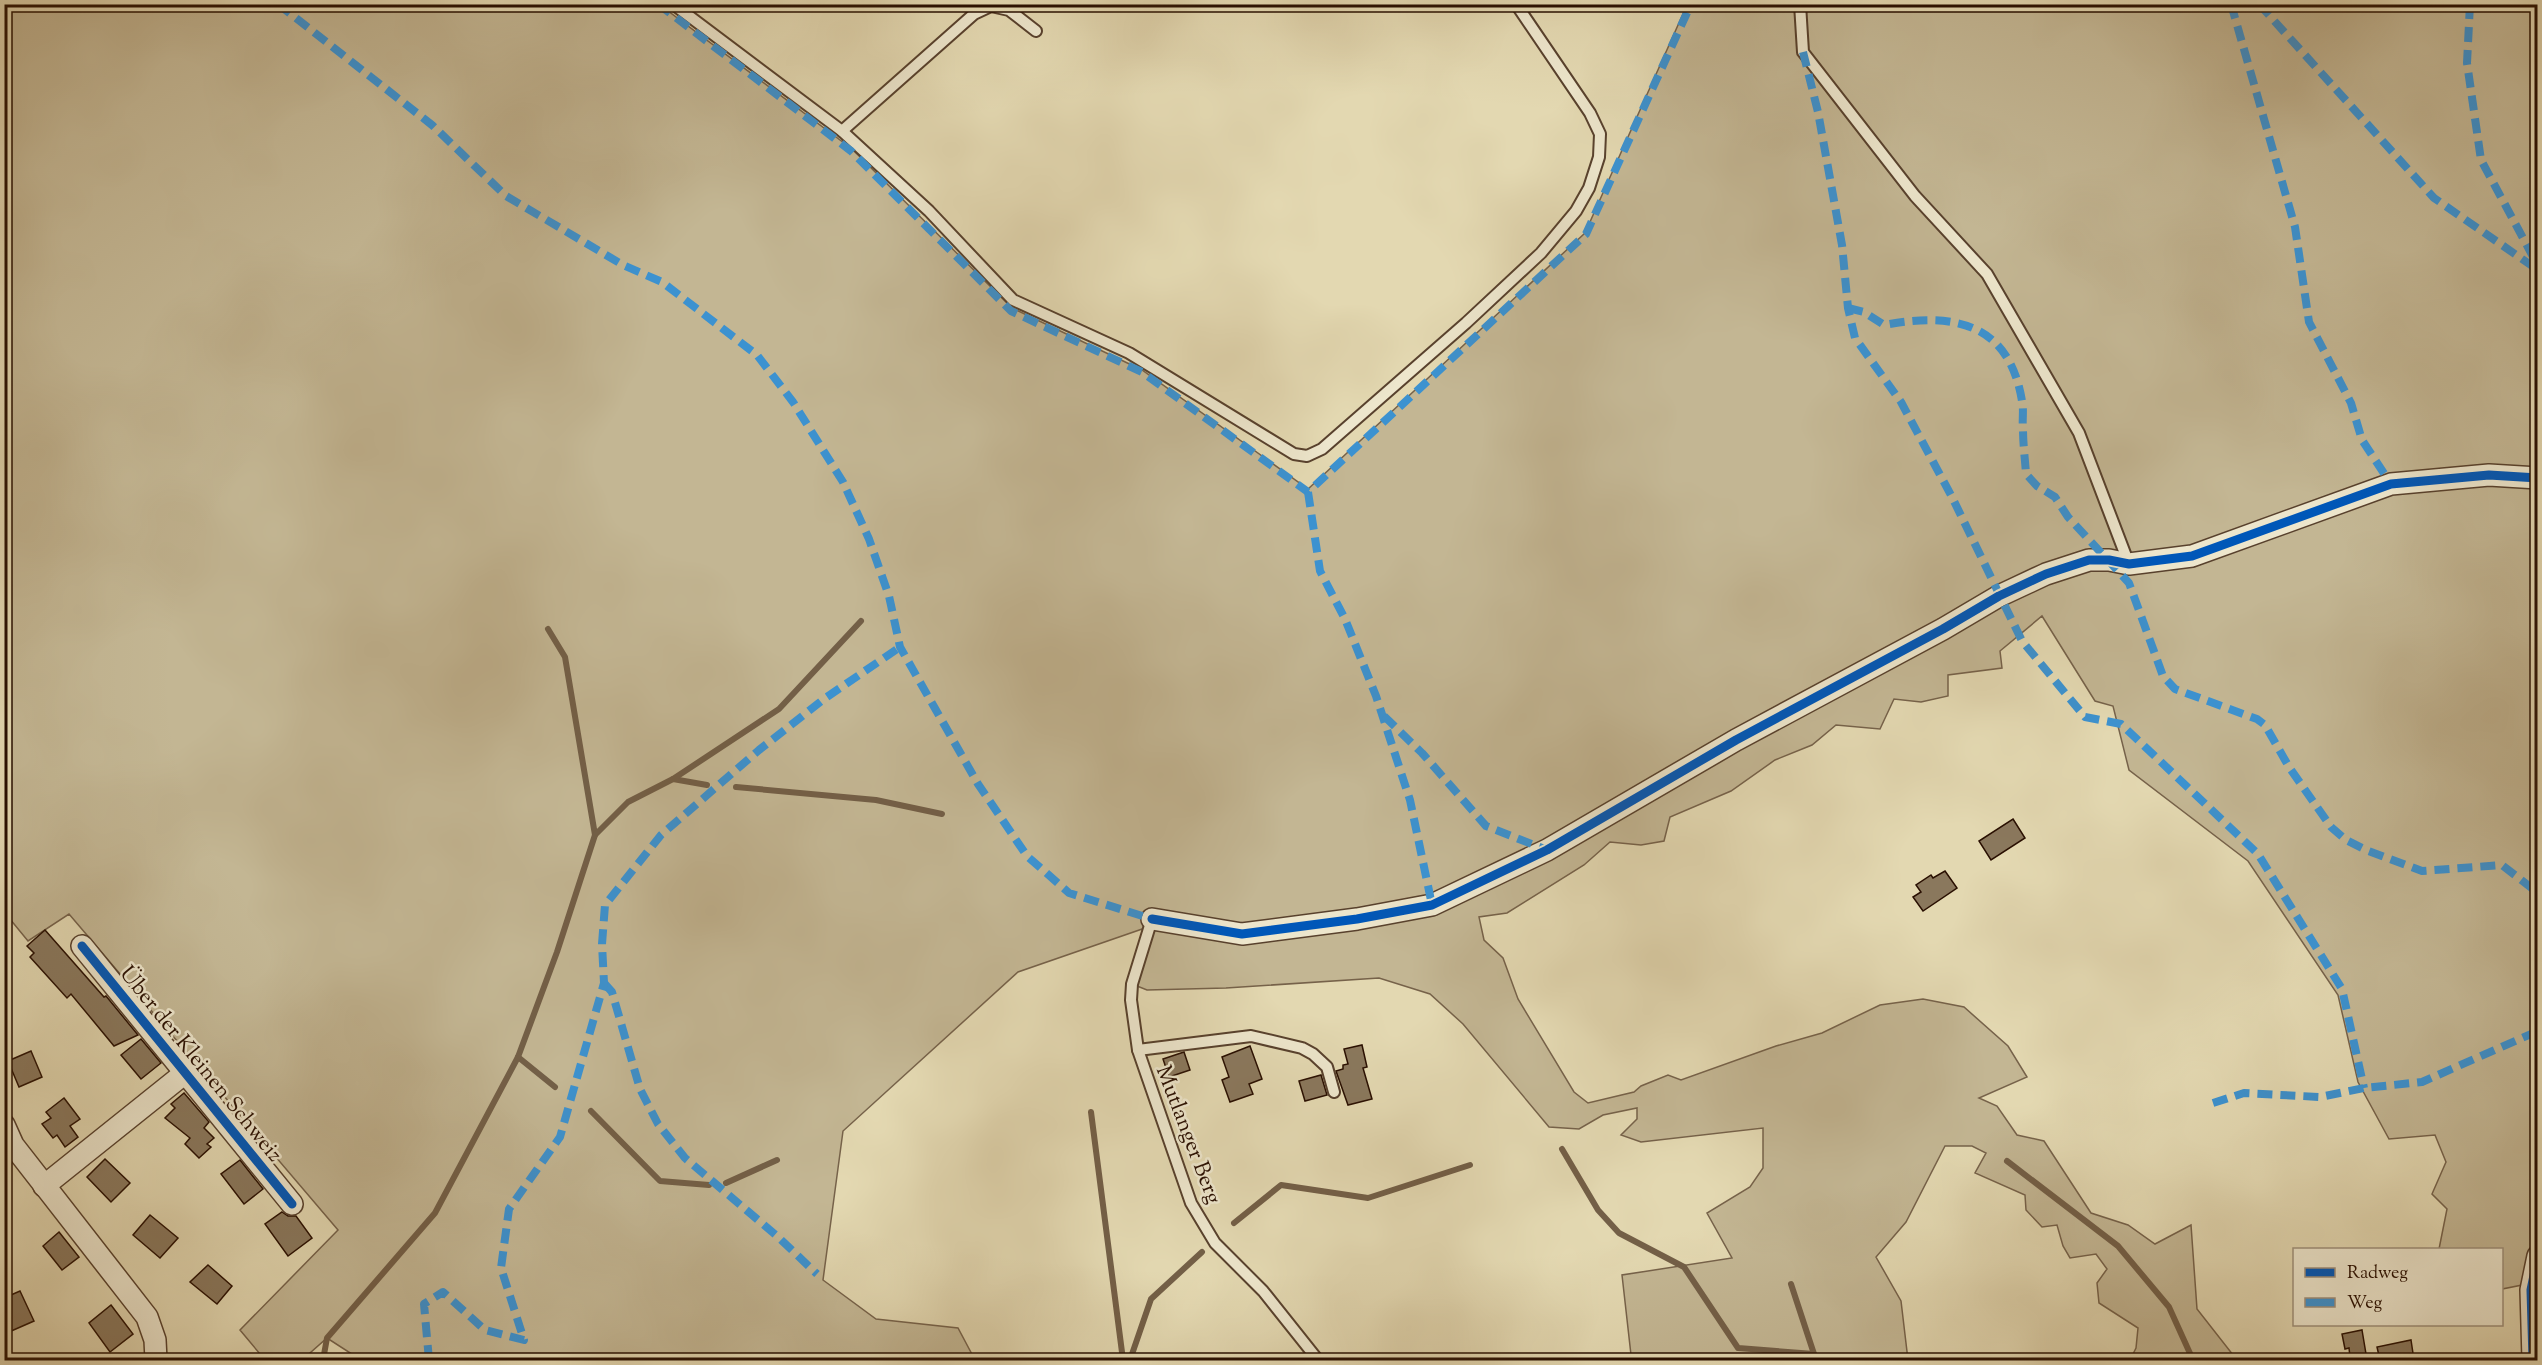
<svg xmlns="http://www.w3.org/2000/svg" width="2542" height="1365" viewBox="0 0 2542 1365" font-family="'Sorts Mill Goudy',serif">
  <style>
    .green { fill: #c3b693; stroke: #76624a; stroke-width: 1.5 }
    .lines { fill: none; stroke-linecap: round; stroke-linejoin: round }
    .stream { stroke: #735f47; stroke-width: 6 }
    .building { fill: #8a785d; stroke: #290f01; stroke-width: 1.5 }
    .lane-casing { stroke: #58412d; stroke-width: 14 }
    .street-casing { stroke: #58412d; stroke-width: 24 }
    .lane { stroke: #ede6cc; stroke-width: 10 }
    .street { stroke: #ede6cc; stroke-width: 21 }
    .quiet { stroke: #3c92d0; stroke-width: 8; stroke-dasharray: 15 8; stroke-linecap: butt }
    .cycleway-casing { stroke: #ede6cc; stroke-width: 13 }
    .cycleway { stroke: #0057b8; stroke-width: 9 }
    .labels { text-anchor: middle; stroke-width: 5; stroke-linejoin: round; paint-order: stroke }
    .street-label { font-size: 22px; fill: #290f01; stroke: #ede6cc }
  </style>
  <rect width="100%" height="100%" fill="#e3d8b1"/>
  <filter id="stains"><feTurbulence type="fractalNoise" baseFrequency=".00333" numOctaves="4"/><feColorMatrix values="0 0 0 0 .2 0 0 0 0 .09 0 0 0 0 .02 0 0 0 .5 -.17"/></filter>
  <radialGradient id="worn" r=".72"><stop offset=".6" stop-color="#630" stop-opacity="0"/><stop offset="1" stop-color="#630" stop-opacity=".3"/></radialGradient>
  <path class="green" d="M4 5H660L852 149 1012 308 1142 370 1308 489 1585 233 1687 5H2537L2538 1256 2532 1283 2502 1289V1250L2439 1249 2447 1209 2432 1194 2446 1162 2435 1135 2389 1139 2358 1082 2338 995 2248 861 2129 770 2113 706 2095 701 2042 616 2000 651 2002 668 1948 675V696L1921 702 1894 699 1880 729 1836 725 1812 745 1775 760 1731 791 1670 817 1664 841 1641 845 1610 842 1584 865 1507 913 1479 917 1484 940 1503 958 1518 999 1574 1092 1588 1103 1634 1092 1641 1086 1668 1075 1681 1080 1776 1046 1822 1033 1880 1005 1923 999 1964 1007 2008 1046 2027 1077 1979 1098 1997 1106 2017 1135 2044 1141 2091 1213 2128 1225 2155 1244 2191 1225 2197 1309 2237 1360H2130L2136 1348 2138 1328 2099 1303 2097 1283 2107 1269 2096 1254 2070 1258 2063 1246 2057 1225 2042 1227 2026 1210 2025 1195 1975 1173 1986 1153 1972 1146H1945L1906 1222 1876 1257 1901 1301 1908 1360H1625L1631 1355 1622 1275 1732 1258 1707 1213 1750 1187 1763 1168V1128L1641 1142 1621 1135 1637 1119V1108L1603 1115 1579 1129 1549 1127 1463 1024 1430 994 1379 978 1226 988 1147 990 1132 984 1148 927 1018 972 843 1131 823 1280 876 1319 958 1328 975 1360H361L327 1338 302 1360H265L240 1330 338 1230 69 914 28 941 5 913Z"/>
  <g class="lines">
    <g class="stream">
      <path d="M548 629 565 657 595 835"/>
      <path d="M673 779 707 785"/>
      <path d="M736 787 876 800 942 814"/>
      <path d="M518 1057 555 1087"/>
      <path d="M591 1111 660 1181 709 1185"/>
      <path d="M1091 1112 1123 1360"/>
      <path d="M1562 1149 1598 1210 1619 1233 1684 1267 1738 1348 1814 1354 1815 1360"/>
      <path d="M2007 1161 2118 1246 2169 1307 2193 1360"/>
      <path d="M726 1183 777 1160"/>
      <path d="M1234 1223 1281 1185 1368 1198 1470 1165"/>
      <path d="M1791 1284 1814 1354"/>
      <path d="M323 1360 327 1338 435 1213 518 1057 557 952 595 835 628 802 673 779 779 709 861 621"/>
      <path d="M1130 1360 1151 1299 1202 1252"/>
    </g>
  </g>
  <g class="building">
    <path d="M2013 819 2025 838 1991 860 1979 841Z"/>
    <path d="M1945 871 1957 888 1923 911 1913 897 1921 892 1916 885 1931 875 1933 878Z"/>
    <path d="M45 930 104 997 106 996 138 1035 114 1046 71 994 67 998 30 957 34 953 27 946Z"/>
    <path d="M141 1039 161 1063 141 1079 121 1055Z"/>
    <path d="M1362 1045 1367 1067 1363 1068 1372 1099 1348 1105 1336 1071 1343 1069V1065L1348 1064 1344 1049Z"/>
    <path d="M1250 1046 1262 1079 1249 1084 1253 1094 1230 1102 1222 1080 1229 1077 1222 1057Z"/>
    <path d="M31 1051 42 1077 19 1087 8 1061Z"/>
    <path d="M1184 1052 1190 1070 1169 1077 1163 1059Z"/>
    <path d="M1321 1075 1327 1095 1305 1101 1299 1081Z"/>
    <path d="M184 1093 209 1122 204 1128 214 1138 207 1144 211 1147 199 1158 185 1144 190 1138 165 1118 175 1108 171 1104Z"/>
    <path d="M64 1098 80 1119 70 1126 78 1137 65 1147 57 1135 53 1138 42 1124 51 1118 46 1112Z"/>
    <path d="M105 1159 130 1183 111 1202 87 1177Z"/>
    <path d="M240 1160 263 1189 244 1204 221 1174Z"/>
    <path d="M282 1212 288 1216H296L312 1238 288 1256 265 1224Z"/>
    <path d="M150 1215 178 1238 160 1258 133 1235Z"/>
    <path d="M59 1232 79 1257 62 1270 43 1246Z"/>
    <path d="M208 1265 232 1286 217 1304 190 1282Z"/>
    <path d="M20 1291 34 1321 9 1332 4 1322V1298Z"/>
    <path d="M111 1305 133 1334 110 1352 89 1323Z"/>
    <path d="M2362 1330 2366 1354 2350 1357 2349 1348 2345 1349 2342 1334Z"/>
    <path d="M2411 1340 2414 1360H2380L2377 1347Z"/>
  </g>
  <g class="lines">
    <g class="lane-casing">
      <g id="lane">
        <path d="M673 4 842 131 929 211 1013 300 1129 353 1294 454 1307 456 1322 449 1466 323 1541 253 1576 211 1589 188 1599 157 1600 134 1590 113 1516 4"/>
        <path d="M1800 4 1803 52 1915 196 1987 274 2079 433 2129 564"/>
        <path d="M842 131 974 14 991 6 1009 10 1036 31"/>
        <path d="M1152 919 1132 984 1131 1000 1138 1050 1191 1203 1215 1243 1263 1291 1318 1360"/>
        <path d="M1138 1050 1251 1036 1302 1048 1313 1054 1327 1067 1334 1092"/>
      </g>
    </g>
    <g class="street-casing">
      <g id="street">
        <path d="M1152 919 1242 934 1357 919 1432 905 1547 850 1736 740 1943 629 1999 596 2046 574 2089 560H2109L2129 564 2192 556 2391 484 2489 475 2538 478"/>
        <path d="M82 946 292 1204"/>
        <path d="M4 1125 13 1145 147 1317 155 1340 156 1360"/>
        <path d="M44 1186 185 1073"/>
        <path d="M2533 1360 2531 1290 2538 1256"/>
      </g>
    </g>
    <use href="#lane" class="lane"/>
    <use href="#street" class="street"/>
    <g class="quiet">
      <path d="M278 4 432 125 506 196 623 265 662 282 757 355 793 402 843 482 869 539 889 596 900 647 978 784 1027 856 1069 893 1152 919"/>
      <path d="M658 4 851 151 1011 311 1142 372 1308 492 1586 234 1691 4"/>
      <path d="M2231 4 2295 227 2309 322 2351 403 2362 440 2391 484"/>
      <path d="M2259 4 2434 198 2538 270"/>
      <path d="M2470 4 2467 63 2481 160 2538 266"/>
      <path d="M1803 52 1818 112 1842 245 1848 308 1855 338 1901 402 1952 497 2022 641 2085 717 2121 724 2258 854 2342 989 2364 1088"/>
      <path d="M1848 308 1864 312 1884 325C1953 312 2009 322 2022 401 2024 410 2022 420 2023 429 2023 444 2025 459 2026 474L2037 486 2055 497 2068 517 2129 583 2163 676 2175 689 2257 719 2265 725 2289 767 2331 827 2346 840 2366 850 2422 871 2502 865 2538 893"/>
      <path d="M1308 492 1320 571 1345 619 1376 696 1410 800 1432 905"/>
      <path d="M1384 716 1422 753 1486 826 1547 850"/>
      <path d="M604 983 612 992 640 1089 658 1124 685 1158 777 1236 817 1274"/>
      <path d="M2213 1103 2244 1093 2320 1097 2364 1088 2422 1082 2538 1031"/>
      <path d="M429 1360 424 1304 443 1292 485 1330 524 1340 501 1268 509 1209 560 1137 604 983 602 944 605 905 661 835 759 750 824 699 900 647"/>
    </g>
    <g class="cycleway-casing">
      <g id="cycleway">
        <path d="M1152 919 1242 934 1357 919 1432 905 1547 850 1736 740 1943 629 1999 596 2046 574 2089 560H2109L2129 564 2192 556 2391 484 2489 475 2538 478"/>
        <path d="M82 946 292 1204"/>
        <path d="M2533 1360 2531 1290 2538 1256"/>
      </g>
    </g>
    <use href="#cycleway" class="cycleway"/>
  </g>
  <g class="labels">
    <g class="street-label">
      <text transform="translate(202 1063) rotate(51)" y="8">Über der Kleinen Schweiz</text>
      <text transform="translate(1190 1134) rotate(69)" y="8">Mutlanger Berg</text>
    </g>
  </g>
  <rect width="2542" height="1365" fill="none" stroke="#e3d8b1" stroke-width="24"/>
  <rect x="6" y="6" width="2530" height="1353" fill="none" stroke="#290f01" stroke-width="3"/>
  <rect x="12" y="12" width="2518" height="1341" fill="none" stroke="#290f01" stroke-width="1.5"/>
  <rect x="2293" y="1248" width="210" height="78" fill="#ede6cc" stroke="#9f907b" stroke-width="1.5"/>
  <rect x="2305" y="1268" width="30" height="9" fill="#0057b8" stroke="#9f907b" stroke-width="1.5"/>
  <text x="2347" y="1278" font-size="18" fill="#290f01">Radweg</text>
  <rect x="2305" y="1298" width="30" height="9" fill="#3c92d0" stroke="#9f907b" stroke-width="1.5"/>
  <text x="2347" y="1308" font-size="18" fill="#290f01">Weg</text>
  <rect width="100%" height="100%" filter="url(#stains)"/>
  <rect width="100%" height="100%" fill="url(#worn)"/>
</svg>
